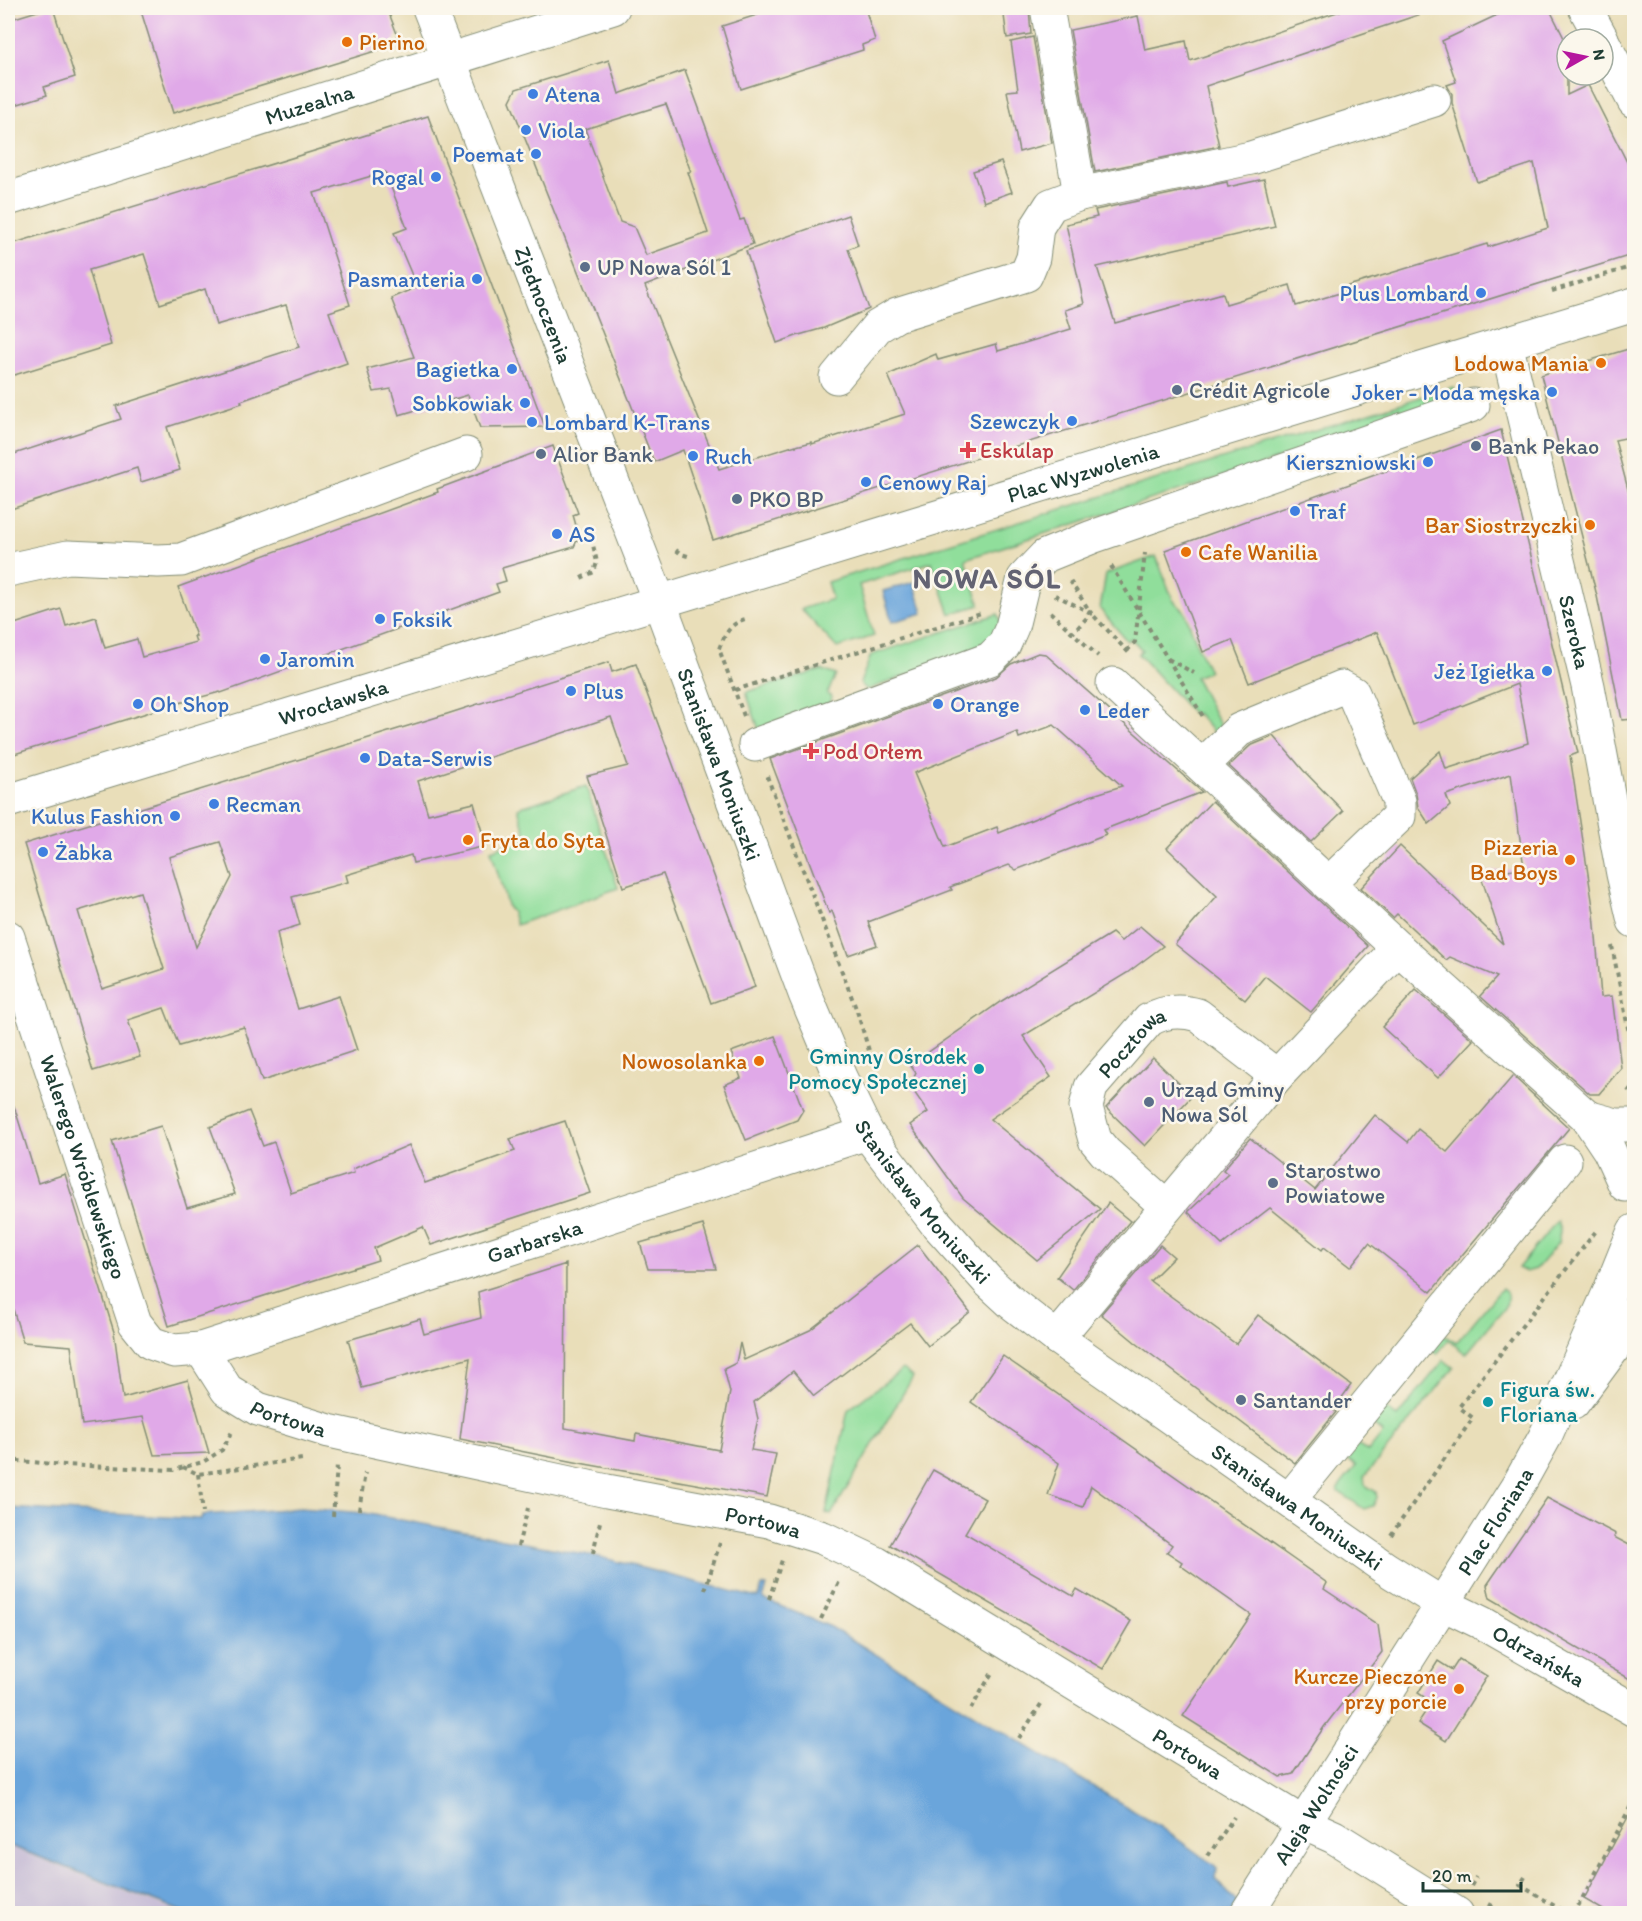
<svg xmlns="http://www.w3.org/2000/svg" width="1642" height="1921" viewBox="0 0 1642 1921" font-family="Itim,sans-serif">
  <style>
    .industrial { fill: #c9bfd7 }
    .green { fill: #90de9b; stroke: #588e68; stroke-width: 1.5 }
    .water { fill: #6ba5db; stroke: #457188; stroke-width: 1.5 }
    .building { fill: #e0a9e8; fill-rule: evenodd }
    .lines { fill: none; stroke-linecap: round; stroke-linejoin: round }
    .minor-casing { stroke: #848e76; stroke-width: 35 }
    .path { stroke: #848e76; stroke-width: 4; stroke-dasharray: 4.5 4.5; stroke-linecap: butt }
    .minor { stroke: #fff; stroke-width: 33 }
    .food-dot { fill: #e8710a; stroke: #fbf7ec; stroke-width: 2 }
    .shop-dot { fill: #3f7fe0; stroke: #fbf7ec; stroke-width: 2 }
    .service-dot { fill: #5c6f8a; stroke: #fbf7ec; stroke-width: 2 }
    .health-dot { fill: #e0444e; stroke: #fbf7ec; stroke-width: 2 }
    .culture-dot { fill: #0f9aa8; stroke: #fbf7ec; stroke-width: 2 }
    .labels { text-anchor: middle; stroke-width: 5; stroke-linejoin: round; paint-order: stroke }
    .food-label { font-size: 22px; fill: #c56008; stroke: #fbf7ec; text-anchor: end }
    .shop-label { font-size: 22px; fill: #366cbe; stroke: #fbf7ec; text-anchor: start }
    .street-label { font-size: 22px; fill: #1f3d34; stroke: #fbf7ec }
    .service-label { font-size: 22px; fill: #4e5e75; stroke: #fbf7ec; text-anchor: start }
    .health-label { font-size: 22px; fill: #be3a42; stroke: #fbf7ec; text-anchor: start }
    .culture-label { font-size: 22px; fill: #0d838f; stroke: #fbf7ec; text-anchor: end }
    .district-label { font-size: 28px; font-weight: bold; letter-spacing: 1.5px; fill: #636373; stroke: #fbf7ec }
  </style>
  <rect width="100%" height="100%" fill="#fbf7ec"/>
  <filter id="ink" filterUnits="userSpaceOnUse"><feTurbulence type="fractalNoise" baseFrequency=".0167" numOctaves="2"/><feDisplacementMap in="SourceGraphic" scale="12" xChannelSelector="R" yChannelSelector="G"/><feConvolveMatrix kernelMatrix="1 2 1 2 8 2 1 2 1" color-interpolation-filters="sRGB"/></filter>
  <filter id="wash" filterUnits="userSpaceOnUse"><feTurbulence type="fractalNoise" baseFrequency=".008" numOctaves="4" result="noise"/><feDisplacementMap in="SourceGraphic" scale="24" xChannelSelector="R" yChannelSelector="G"/><feGaussianBlur stdDeviation="1.35" result="paint"/><feColorMatrix in="noise" values="0 0 0 0 0 0 0 0 0 0 0 0 0 0 0 0 0 1.4 0 .05"/><feComposite in="paint" operator="in"/></filter>
  <g filter="url(#wash)">
    <rect width="100%" height="100%" fill="#e9deb9"/>
    <path class="industrial" d="M8 1846 182 1913H8Z"/>
    <g class="green">
      <path d="M1453 387 1456 391 1453 398 1446 405 965 559 980 605 950 614 932 562 859 585 874 636 837 648 801 609 832 599 827 582Z"/>
      <path d="M1156 556 1173 600 1185 612 1199 650 1209 671 1195 677 1221 727 1213 732 1197 713 1194 715 1138 654 1142 650 1131 638 1127 641 1100 609 1106 574Z"/>
      <path d="M998 614 1004 631 967 653 867 690 860 683 871 655Z"/>
      <path d="M822 670 836 675 827 694 832 697 830 704 759 730 746 692Z"/>
      <path d="M586 786 618 888 516 925 512 912 508 908 491 850 527 838 518 808Z"/>
      <path d="M1557 1221 1560 1231 1558 1243 1536 1269 1526 1272 1518 1268Z"/>
      <path d="M1502 1288C1509 1294 1509 1300 1504 1308L1466 1354 1448 1340 1437 1354 1430 1348 1439 1336 1448 1337 1456 1343Z"/>
      <path d="M1444 1360 1454 1368 1364 1477 1365 1485 1376 1492 1377 1498 1373 1506 1364 1509 1338 1491 1339 1487 1356 1466 1340 1454 1354 1443 1368 1452 1383 1433 1369 1422 1382 1406 1397 1417Z"/>
      <path d="M903 1369 913 1377 831 1515 826 1513 848 1410Z"/>
    </g>
    <g class="water">
      <path d="M914 582 923 613 892 622 883 591Z"/>
      <path d="M8 1508 201 1519 202 1515 301 1508 364 1513 600 1557 758 1598 762 1586 767 1587 763 1599 831 1627 1160 1827 1214 1865 1217 1868 1216 1879 1246 1913H186L8 1845Z"/>
    </g>
    <g id="blocks">
      <g class="building">
        <path d="M47 8H53L75 77 44 87 47 95 12 106 8 89V20Z"/>
        <path d="M140 8H387L397 34 392 46 173 113Z"/>
        <path d="M779 8H865L875 40 862 45 863 50 741 89 722 26Z"/>
        <path d="M1003 8H1029L1031 34 1007 38Z"/>
        <path d="M1349 8H1426L1427 12 1206 86 1219 146 1095 172 1070 30 1138 16 1145 50 1186 41 1190 61Z"/>
        <path d="M1512 8H1549L1567 44V95L1588 85 1635 178V254L713 540 683 450 654 462 510 101 516 89 609 60 619 94 685 70 740 220 744 219 753 244 645 286 719 469 796 445V446L812 442V444L905 414 888 375 936 354 938 360 996 344 998 351 1071 329 1065 310 1084 304 1066 224 1097 217 1095 210 1227 182 1228 187 1264 179 1275 226 1097 267 1115 323 1223 293 1226 304 1290 285 1296 306 1350 290 1348 286 1487 244 1488 247 1548 228 1534 163 1477 182 1452 103V94L1447 85 1456 82 1442 41ZM666 104 691 172H688L708 233 646 255 634 227 620 222 585 129Z"/>
        <path d="M1033 37 1052 143 1019 152 1007 91 1018 90 1011 42Z"/>
        <path d="M428 116 545 427 480 428 468 395 399 415 391 389 374 392 367 369 414 357 391 298 417 287 394 233 407 228 385 172 314 193 350 305 329 312 347 363 241 401 242 403 167 427 180 470 141 482 137 468 8 510V456L121 419 116 406 299 347 286 305 216 325 205 289 160 304 144 254 89 270 111 345 8 377V245Z"/>
        <path d="M1001 162 1012 192 984 202 973 171Z"/>
        <path d="M848 215 858 245 848 249 869 309 824 328 799 335 777 343 746 251Z"/>
        <path d="M1635 347V436L1615 440 1635 516V719L1622 720 1597 596 1541 375Z"/>
        <path d="M1501 430 1578 753 1570 756 1594 913 1601 997 1612 996 1621 1068 1599 1094H1590L1480 996 1497 977 1450 957 1446 960 1397 914 1393 918 1361 888 1400 846 1503 944 1480 873 1524 868 1511 774 1446 795 1450 806 1429 824 1418 807 1416 794 1410 778 1440 751 1446 769 1528 743 1517 684 1413 725 1377 632 1249 683 1232 640 1203 652 1165 550Z"/>
        <path d="M553 446 578 513 573 515 579 536 574 547 502 568 506 581 496 584 499 592 221 693 220 692 179 703 8 756V626L61 609 66 626 96 617 105 648 137 639 142 657 196 642 194 636H196L178 587 438 492 437 489Z"/>
        <path d="M1038 653 1045 654 1202 792 1103 830 1106 835 1016 870 1009 865 950 887 952 890 868 922 877 945 848 955 832 911 829 913 770 759 996 677 1011 664ZM1054 725 1122 786 1090 796 999 833 997 827 945 847 914 773 1017 732 1019 738Z"/>
        <path d="M609 662 612 672 636 664 755 987 711 1003 663 874 623 887 587 776 628 766 611 717 418 781 428 814 474 803 486 846 413 863 411 855 346 875 348 882 292 897 300 925 277 932 282 958 298 1009 339 996 357 1050 262 1081 244 1027 179 1046 164 1008 128 1020 140 1057 93 1071 24 844 447 714ZM220 842 232 877 196 947 169 857ZM140 892 164 969 102 989 78 911Z"/>
        <path d="M1274 736 1303 770 1343 811 1311 842 1229 766 1250 746Z"/>
        <path d="M1212 801 1368 946 1311 1012 1265 976 1245 1000 1175 944 1217 896 1167 848Z"/>
        <path d="M1140 926 1163 946 1127 973 1023 1036 1051 1077 990 1119 1100 1209 1037 1260 963 1198 910 1125 928 1112 910 1086 916 1073 910 1065 1000 1002 1112 933 1121 941Z"/>
        <path d="M1416 990 1473 1040 1438 1078 1382 1027Z"/>
        <path d="M775 1036 803 1110 797 1120 746 1140 724 1085 741 1078 731 1052Z"/>
        <path d="M1153 1058 1192 1096 1145 1146 1106 1108Z"/>
        <path d="M1513 1076 1569 1128 1431 1292 1369 1243 1350 1267 1324 1247 1322 1250 1270 1208 1222 1245 1188 1212 1228 1174 1223 1170 1250 1138 1315 1190 1375 1115 1408 1142 1418 1129 1447 1152Z"/>
        <path d="M14 1106 38 1183 65 1174 114 1332 123 1398 188 1380 209 1453 154 1455 143 1417 82 1425 71 1346 23 1342 8 1293V1107Z"/>
        <path d="M249 1111 263 1146 274 1142 291 1193 354 1173 353 1169 409 1145 425 1183 515 1151 510 1139 565 1121 590 1193 431 1245 423 1227 374 1248 378 1260 169 1326 112 1141 161 1126 187 1208 235 1194 210 1127Z"/>
        <path d="M1108 1203 1130 1221 1073 1290 1057 1277Z"/>
        <path d="M703 1225 716 1269H648L640 1243Z"/>
        <path d="M918 1245 970 1312 928 1346 910 1323 814 1396 793 1371 754 1402 758 1419 751 1450 776 1454 767 1497 585 1464 460 1439 470 1358 362 1388 348 1340 420 1319 424 1334 481 1318 478 1292 566 1264 565 1428 635 1441 636 1434 719 1450 730 1392 724 1369 736 1363 740 1343 744 1360 810 1330Z"/>
        <path d="M1160 1245 1174 1257 1150 1281 1236 1344 1258 1315 1351 1385 1333 1410 1336 1412 1295 1463 1136 1343 1101 1314Z"/>
        <path d="M1003 1356 1293 1559 1327 1583 1324 1589 1378 1625 1382 1652 1324 1727 1293 1774 1280 1777 1183 1716 1251 1615 1180 1565 1182 1562 1167 1552 1172 1545 1091 1486 1083 1507 1048 1495 1059 1463 971 1402Z"/>
        <path d="M933 1470 985 1499 965 1533 1073 1596 1077 1589 1131 1621 1103 1669 890 1545Z"/>
        <path d="M1547 1498 1616 1534 1614 1537 1635 1548V1682L1490 1598 1487 1585Z"/>
        <path d="M1459 1659 1487 1676 1446 1741 1418 1723 1432 1702 1418 1693 1438 1661 1452 1670Z"/>
        <path d="M1635 1804V1914H1610L1584 1899Z"/>
      </g>
    </g>
  </g>
  <g filter="url(#ink)">
    <use href="#blocks" fill-opacity="0" stroke="#848e76" stroke-width="1.5"/>
    <g class="lines">
      <g class="minor-casing">
        <g id="minor">
          <path id="s1" d="M429 8 659 601 805 994 840 1077 867 1133 935 1222 988 1281 1013 1304 1057 1338 1385 1568 1441 1603 1482 1623 1634 1710"/>
          <path d="M1047 8 1080 194 1251 158 1434 100"/>
          <path d="M1585 8 1602 39"/>
          <path d="M1603 42 1634 101"/>
          <path id="s2" d="M8 199 613 8"/>
          <path id="s3" d="M1506 343 1588 686 1623 874 1634 921"/>
          <path d="M836 377 877 327 897 315 1026 275 1033 258 1037 227 1051 205 1080 194"/>
          <path d="M8 570 68 557 158 561 181 560 466 454"/>
          <path d="M1113 684 1398 948 1587 1117 1609 1150 1625 1185"/>
          <path d="M755 745 990 659 1004 645 1012 627 1024 578 1045 556 1092 537 1473 405"/>
          <path d="M1202 766 1239 730 1342 687 1353 693 1399 801V816L1328 884"/>
          <path id="s4" d="M8 801 1634 304"/>
          <path id="s5" d="M8 937 135 1323 151 1343 174 1351 201 1349 867 1133"/>
          <path d="M1587 1117 1616 1125H1634"/>
          <path id="s6" d="M1166 1206 1105 1152 1095 1140 1086 1107 1091 1087 1149 1020C1164 1011 1181 1010 1198 1015L1277 1076"/>
          <path d="M1057 1338 1277 1076 1398 948"/>
          <path id="s7" d="M201 1349 227 1390 258 1409 329 1431 370 1440 607 1491 769 1521 823 1538 876 1563 1288 1814"/>
          <path d="M1573 1403 1624 1334 1634 1312"/>
          <path d="M1289 1500 1565 1161"/>
          <path d="M1314 1828 1334 1837 1457 1914"/>
          <path id="s8" d="M1246 1914 1520 1482 1545 1437 1611 1288 1634 1231"/>
        </g>
      </g>
      <g class="path">
        <path d="M1552 291 1634 266"/>
        <path d="M676 550 681 554 691 557"/>
        <path d="M1111 566 1204 718"/>
        <path d="M581 578 594 572 597 562 593 545"/>
        <path d="M1070 581 1091 613 1073 633"/>
        <path d="M1055 595 1091 613 1130 654"/>
        <path d="M1050 612 1098 656"/>
        <path d="M1127 651 1135 642 1145 553"/>
        <path d="M1168 659 1194 673"/>
        <path d="M735 690 981 613"/>
        <path d="M744 716 719 649C724 635 731 623 745 619"/>
        <path d="M767 776 857 1011 873 1064"/>
        <path d="M8 840H9"/>
        <path d="M1612 946 1634 1059"/>
        <path d="M1628 1092 1634 1084"/>
        <path d="M8 1460 65 1465 173 1470 203 1462 222 1450 233 1430"/>
        <path d="M183 1467 198 1474 302 1459"/>
        <path d="M198 1474 203 1512"/>
        <path d="M359 1510 365 1473"/>
        <path d="M333 1516 337 1466"/>
        <path d="M1391 1535 1473 1418 1459 1407 1596 1231"/>
        <path d="M518 1546 528 1508"/>
        <path d="M593 1553 600 1522"/>
        <path d="M705 1590 720 1543"/>
        <path d="M769 1599 782 1560"/>
        <path d="M821 1619 839 1582"/>
        <path d="M971 1709 993 1671"/>
        <path d="M1019 1738 1043 1701"/>
        <path d="M1208 1856 1234 1817"/>
        <path d="M1525 1877 1520 1885 1568 1914"/>
        <path d="M1471 1886 1476 1877"/>
        <path d="M1489 1904 1507 1914"/>
        <path d="M1574 1914 1634 1800"/>
      </g>
      <use href="#minor" class="minor"/>
    </g>
  </g>
  <g class="food-dot">
    <circle cx="347" cy="42" r="6"/>
    <circle cx="1601" cy="363" r="6"/>
    <circle cx="1590" cy="525" r="6"/>
    <circle cx="1186" cy="552" r="6"/>
    <circle cx="468" cy="840" r="6"/>
    <circle cx="1570" cy="860" r="6"/>
    <circle cx="759" cy="1061" r="6"/>
    <circle cx="1459" cy="1689" r="6"/>
  </g>
  <g class="shop-dot">
    <circle cx="533" cy="94" r="6"/>
    <circle cx="526" cy="130" r="6"/>
    <circle cx="536" cy="154" r="6"/>
    <circle cx="436" cy="177" r="6"/>
    <circle cx="477" cy="279" r="6"/>
    <circle cx="1481" cy="293" r="6"/>
    <circle cx="512" cy="369" r="6"/>
    <circle cx="1552" cy="392" r="6"/>
    <circle cx="525" cy="403" r="6"/>
    <circle cx="1072" cy="421" r="6"/>
    <circle cx="532" cy="422" r="6"/>
    <circle cx="693" cy="456" r="6"/>
    <circle cx="1428" cy="462" r="6"/>
    <circle cx="866" cy="482" r="6"/>
    <circle cx="1295" cy="511" r="6"/>
    <circle cx="557" cy="534" r="6"/>
    <circle cx="380" cy="619" r="6"/>
    <circle cx="265" cy="659" r="6"/>
    <circle cx="1547" cy="671" r="6"/>
    <circle cx="571" cy="691" r="6"/>
    <circle cx="138" cy="704" r="6"/>
    <circle cx="938" cy="704" r="6"/>
    <circle cx="1085" cy="710" r="6"/>
    <circle cx="365" cy="758" r="6"/>
    <circle cx="214" cy="804" r="6"/>
    <circle cx="175" cy="816" r="6"/>
    <circle cx="43" cy="852" r="6"/>
  </g>
  <g class="service-dot">
    <circle cx="585" cy="267" r="6"/>
    <circle cx="1177" cy="390" r="6"/>
    <circle cx="1476" cy="446" r="6"/>
    <circle cx="541" cy="454" r="6"/>
    <circle cx="737" cy="499" r="6"/>
    <circle cx="1149" cy="1102" r="6"/>
    <circle cx="1273" cy="1183" r="6"/>
    <circle cx="1241" cy="1400" r="6"/>
  </g>
  <g class="health-dot">
    <path d="M965 441h6v6h6v6h-6v6h-6v-6h-6v-6h6z"/>
    <path d="M808 742h6v6h6v6h-6v6h-6v-6h-6v-6h6z"/>
  </g>
  <g class="culture-dot">
    <circle cx="979" cy="1069" r="6"/>
    <circle cx="1488" cy="1402" r="6"/>
  </g>
  <g class="labels">
    <g class="food-label">
      <text x="359" y="50" text-anchor="start">Pierino</text>
      <text x="1589" y="371">Lodowa Mania</text>
      <text x="1578" y="533">Bar Siostrzyczki</text>
      <text x="1198" y="560" text-anchor="start">Cafe Wanilia</text>
      <text x="480" y="848" text-anchor="start">Fryta do Syta</text>
      <text x="1558" y="855">Pizzeria<tspan x="1558" dy="25">Bad Boys</tspan></text>
      <text x="747" y="1069">Nowosolanka</text>
      <text x="1447" y="1684">Kurcze Pieczone<tspan x="1447" dy="25">przy porcie</tspan></text>
    </g>
    <g class="shop-label">
      <text x="545" y="102">Atena</text>
      <text x="538" y="138">Viola</text>
      <text x="524" y="162" text-anchor="end">Poemat</text>
      <text x="424" y="185" text-anchor="end">Rogal</text>
      <text x="465" y="287" text-anchor="end">Pasmanteria</text>
      <text x="1469" y="301" text-anchor="end">Plus Lombard</text>
      <text x="500" y="377" text-anchor="end">Bagietka</text>
      <text x="1540" y="400" text-anchor="end">Joker - Moda męska</text>
      <text x="513" y="411" text-anchor="end">Sobkowiak</text>
      <text x="1060" y="429" text-anchor="end">Szewczyk</text>
      <text x="544" y="430">Lombard K-Trans</text>
      <text x="705" y="464">Ruch</text>
      <text x="1416" y="470" text-anchor="end">Kierszniowski</text>
      <text x="878" y="490">Cenowy Raj</text>
      <text x="1307" y="519">Traf</text>
      <text x="569" y="542">AS</text>
      <text x="392" y="627">Foksik</text>
      <text x="277" y="667">Jaromin</text>
      <text x="1535" y="679" text-anchor="end">Jeż Igiełka</text>
      <text x="583" y="699">Plus</text>
      <text x="150" y="712">Oh Shop</text>
      <text x="950" y="712">Orange</text>
      <text x="1097" y="718">Leder</text>
      <text x="377" y="766">Data-Serwis</text>
      <text x="226" y="812">Recman</text>
      <text x="163" y="824" text-anchor="end">Kulus Fashion</text>
      <text x="55" y="860">Żabka</text>
    </g>
    <g class="street-label">
      <text dy="8" stroke="none"><textPath href="#s2" startOffset="316">Muzealna</textPath></text>
      <text dy="8" stroke="none"><textPath href="#s1" startOffset="318">Zjednoczenia</textPath></text>
      <text dy="8" stroke="none"><textPath href="#s4" startOffset="1124">Plac Wyzwolenia</textPath></text>
      <text dy="8" stroke="none"><textPath href="#s3" startOffset="297">Szeroka</textPath></text>
      <text dy="8" stroke="none"><textPath href="#s4" startOffset="340">Wrocławska</textPath></text>
      <text dy="8" stroke="none"><textPath href="#s1" startOffset="810">Stanisława Moniuszki</textPath></text>
      <text dy="8" stroke="none"><textPath href="#s6" startOffset="213">Pocztowa</textPath></text>
      <text dy="8" stroke="none"><textPath href="#s5" startOffset="242">Walerego Wróblewskiego</textPath></text>
      <text dy="8" stroke="none"><textPath href="#s1" startOffset="1296">Stanisława Moniuszki</textPath></text>
      <text dy="8" stroke="none"><textPath href="#s5" startOffset="834">Garbarska</textPath></text>
      <text dy="8" stroke="none"><textPath href="#s7" startOffset="117">Portowa</textPath></text>
      <text dy="8" stroke="none"><textPath href="#s1" startOffset="1782">Stanisława Moniuszki</textPath></text>
      <text dy="8" stroke="none"><textPath href="#s8" startOffset="465">Plac Floriana</textPath></text>
      <text dy="8" stroke="none"><textPath href="#s7" startOffset="603">Portowa</textPath></text>
      <text dy="8" stroke="none"><textPath href="#s1" startOffset="2066">Odrzańska</textPath></text>
      <text dy="8" stroke="none"><textPath href="#s7" startOffset="1089">Portowa</textPath></text>
      <text dy="8" stroke="none"><textPath href="#s8" startOffset="130">Aleja Wolności</textPath></text>
    </g>
    <g class="service-label">
      <text x="597" y="275">UP Nowa Sól 1</text>
      <text x="1189" y="398">Crédit Agricole</text>
      <text x="1488" y="454">Bank Pekao</text>
      <text x="553" y="462">Alior Bank</text>
      <text x="749" y="507">PKO BP</text>
      <text x="1161" y="1097">Urząd Gminy<tspan x="1161" dy="25">Nowa Sól</tspan></text>
      <text x="1285" y="1178">Starostwo<tspan x="1285" dy="25">Powiatowe</tspan></text>
      <text x="1253" y="1408">Santander</text>
    </g>
    <g class="health-label">
      <text x="980" y="458">Eskulap</text>
      <text x="823" y="759">Pod Orłem</text>
    </g>
    <g class="culture-label">
      <text x="967" y="1064">Gminny Ośrodek<tspan x="967" dy="25">Pomocy Społecznej</tspan></text>
      <text x="1500" y="1397" text-anchor="start">Figura św.<tspan x="1500" dy="25">Floriana</tspan></text>
    </g>
    <g class="district-label">
      <text x="987" y="588">NOWA SÓL</text>
    </g>
  </g>
  <rect width="1642" height="1921" fill="none" stroke="#fbf7ec" stroke-width="30"/>
  <g transform="translate(1585 57) rotate(81)"><circle r="28" fill="#fbf7ec" stroke="#a3ada2" stroke-width="1.5"/>
  <path d="M0-4.5L10 22L0 15L-10 22Z" fill="#b5179e"/>
  <text y="-9" font-size="16" font-weight="bold" text-anchor="middle" fill="#1f3d34">N</text>
  </g>
  <path d="M1423 1882v9h98v-9" fill="none" stroke="#1f3d34" stroke-width="3"/>
  <text x="1432" y="1882" font-size="18" fill="#1f3d34" stroke="#fbf7ec" stroke-width="4.5" paint-order="stroke">20 m</text>
</svg>
